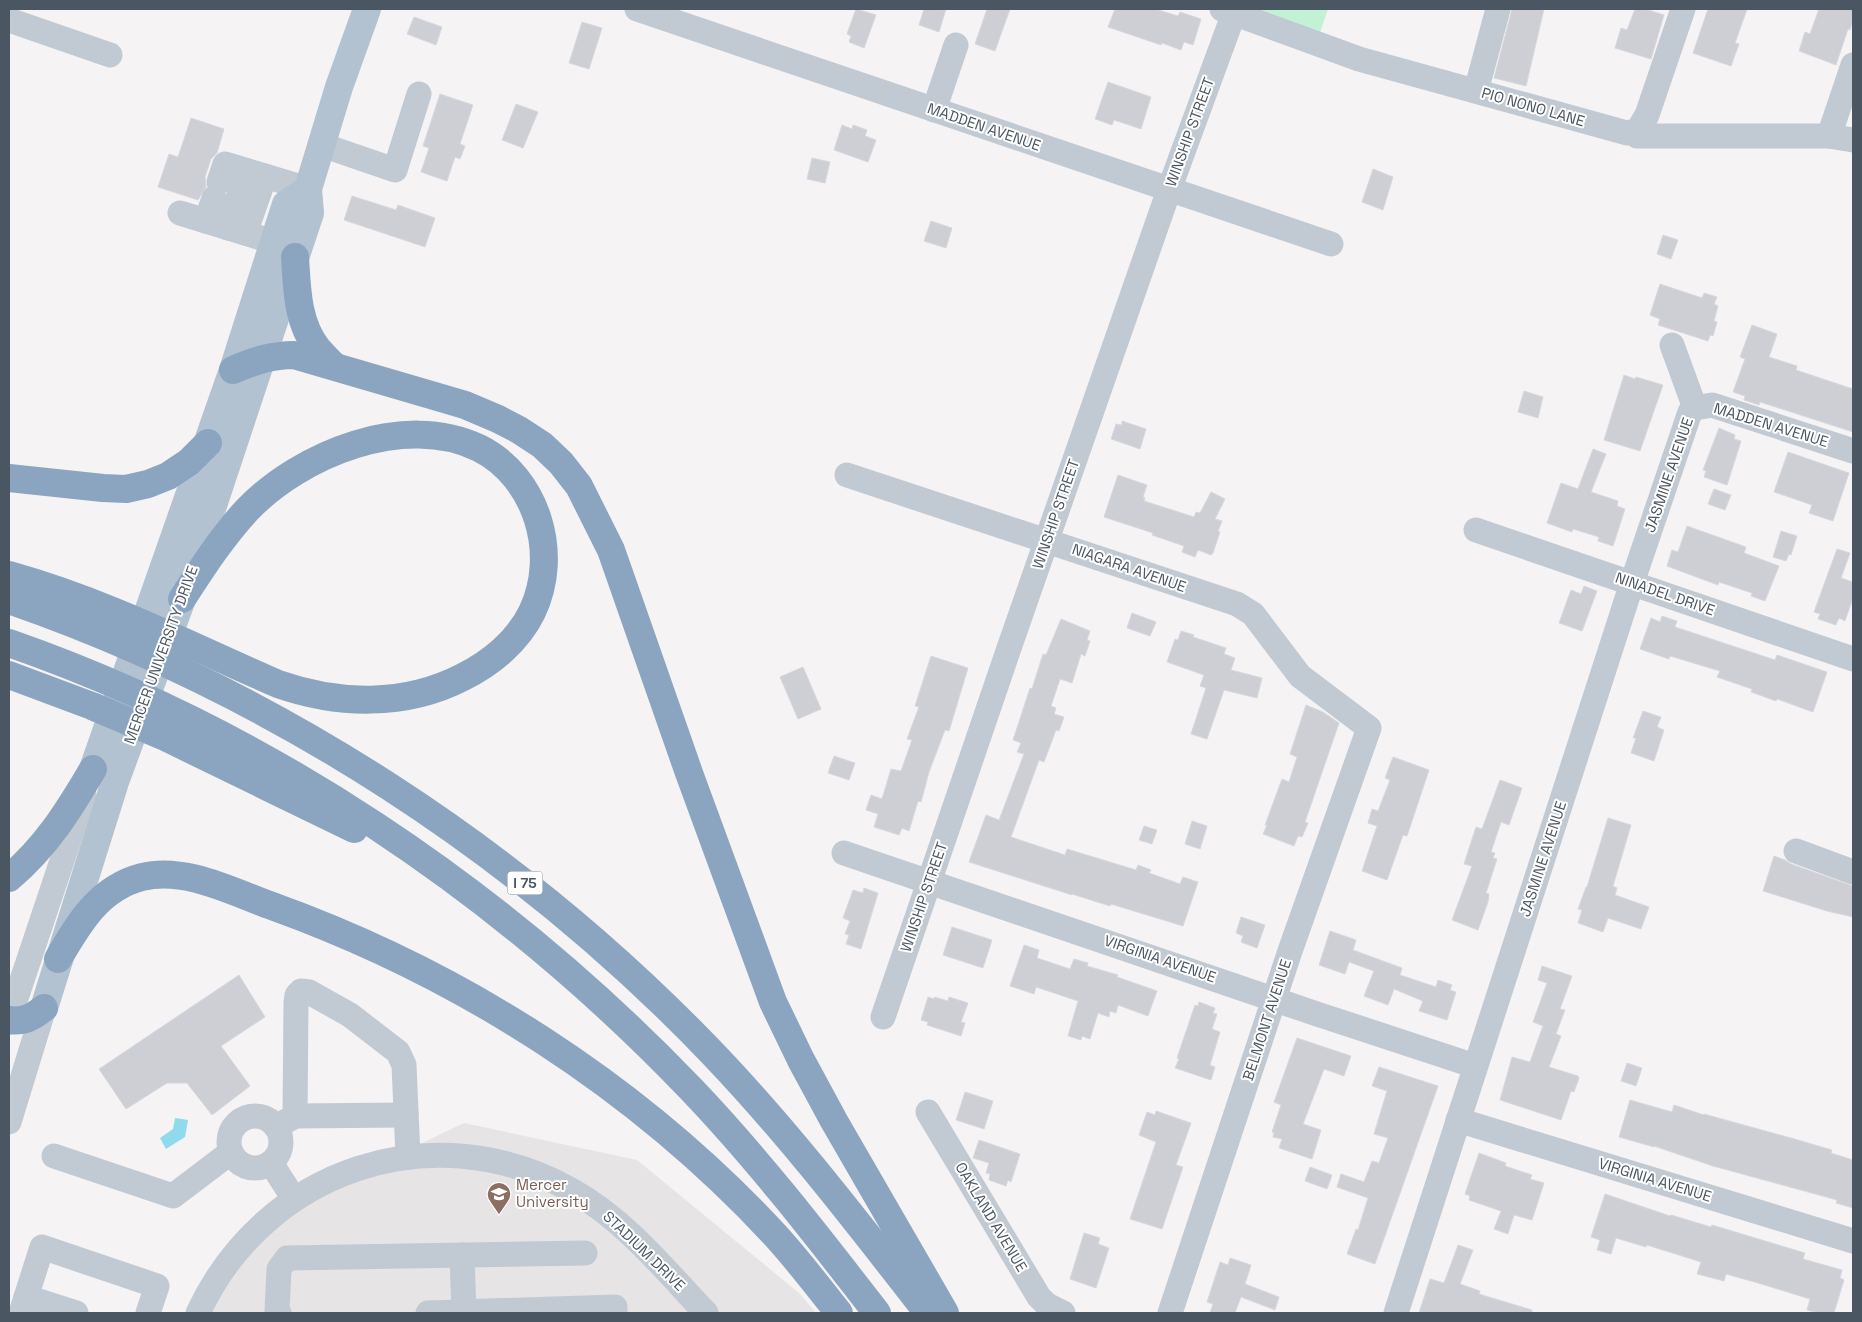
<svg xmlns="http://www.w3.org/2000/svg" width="1862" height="1322" viewBox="0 0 1862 1322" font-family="'Space Grotesk',sans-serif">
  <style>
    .education { fill: #e6e4e5 }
    .green { fill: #c3f1d5 }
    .water { fill: #90daee }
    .building { fill: #cdcfd5; stroke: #d7d9de }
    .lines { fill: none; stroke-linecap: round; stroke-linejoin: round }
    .minor { stroke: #c1cad2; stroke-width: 25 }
    .major { stroke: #b3c2d1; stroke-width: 28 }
    .highway { stroke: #8ba5c1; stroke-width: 28 }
    .labels { text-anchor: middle; stroke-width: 4; stroke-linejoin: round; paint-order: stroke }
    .shield { fill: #fff; stroke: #808990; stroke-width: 1 }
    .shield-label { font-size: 14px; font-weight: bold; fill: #4a5661 }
    .street-label { font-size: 15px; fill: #4a5661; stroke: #fff }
    .education-label { font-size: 15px; fill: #785e54; stroke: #fff; text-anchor: start }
  </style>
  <rect width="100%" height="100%" fill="#f5f3f3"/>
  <path class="education" d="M464 1123 637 1160 799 1293 816 1313H208L257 1243 332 1186Z"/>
  <path class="green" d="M1248 9H1328L1319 35Z"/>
  <path class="water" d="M175 1118 188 1120 185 1137 166 1149 160 1138 173 1129Z"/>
  <g class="building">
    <path d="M856 9 876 15 864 48 849 42 851 36 847 34Z"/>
    <path d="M924 9H946L939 32 919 25Z"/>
    <path d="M987 9H1010L995 51 975 44Z"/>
    <path d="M1115 9H1155L1178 16 1180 12 1201 19 1193 45 1184 42 1181 50 1162 43 1161 45 1108 27Z"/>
    <path d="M1512 9H1544L1526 86 1494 78Z"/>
    <path d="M1635 9H1645L1664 15 1651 59 1615 48 1621 28 1627 30Z"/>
    <path d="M1708 9H1747L1735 43 1739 44 1731 66 1693 53Z"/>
    <path d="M1819 9H1853V19L1850 30 1848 29 1836 65 1799 51 1805 32 1810 34Z"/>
    <path d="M414 17 442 27 436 45 407 34Z"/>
    <path d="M582 22 602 28 589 69 569 63Z"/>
    <path d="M1108 82 1151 97 1141 129 1114 120 1112 125 1095 119Z"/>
    <path d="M440 94 473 105 460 144 465 146 460 159 455 157 447 181 421 172 429 148 423 146Z"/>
    <path d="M516 104 538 112 523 148 502 140Z"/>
    <path d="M191 118 224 129 217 153 211 159 205 177 206 187 198 200 158 187 169 154 178 157Z"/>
    <path d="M842 125 852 129 853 125 867 130 865 136 876 140 868 162 834 150Z"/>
    <path d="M812 158 830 162 825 183 807 179Z"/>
    <path d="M1373 169 1393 177 1383 210 1362 202Z"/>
    <path d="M352 196 396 210 398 205 435 218 425 247 344 220Z"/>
    <path d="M931 221 952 228 946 248 924 241Z"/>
    <path d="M1663 235 1678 240 1671 259 1657 254Z"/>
    <path d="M1660 284 1702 298 1704 293 1717 297 1714 304 1718 306 1714 321 1717 322 1713 336 1710 335 1708 341 1658 325 1660 319 1650 315Z"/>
    <path d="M1752 325 1777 334 1769 357 1797 366 1796 370 1853 389V432L1760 402 1759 405 1744 400 1745 396 1733 392 1745 359 1740 357Z"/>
    <path d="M1624 375 1635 379 1636 377 1663 385 1640 451 1604 440Z"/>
    <path d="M1524 391 1543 397 1538 418 1518 412Z"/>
    <path d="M1122 421 1146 429 1140 449 1111 439 1116 424 1122 425Z"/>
    <path d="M1719 428 1735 435 1734 439 1741 441 1727 485 1704 477 1706 471 1703 470Z"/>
    <path d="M1593 449 1606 454 1591 492 1618 501 1617 506 1625 509 1613 546 1598 541 1599 537 1573 529 1572 532 1547 523 1561 483 1578 489Z"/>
    <path d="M1788 452 1849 473 1833 521 1809 513 1812 505 1774 492Z"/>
    <path d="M1118 475 1147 485 1143 497 1145 498 1144 501 1194 517 1196 512 1200 513 1211 492 1225 499 1215 519 1222 521 1218 531 1220 532 1213 553 1211 555 1198 550 1195 557 1182 552 1184 546 1152 535 1153 533 1104 517Z"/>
    <path d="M1714 489 1731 495 1725 510 1708 504Z"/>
    <path d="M1687 526 1746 547 1744 553 1779 566 1765 601 1751 596 1752 593 1719 582 1718 585 1667 566 1672 550 1678 552Z"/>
    <path d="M1781 531 1797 536 1791 555 1789 554 1786 561 1773 557Z"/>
    <path d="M1837 549 1850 553 1841 578 1853 582V598L1845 621 1839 618 1836 625 1818 619 1820 614 1814 612Z"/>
    <path d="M1584 586 1597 591 1582 631 1559 623 1571 590 1581 594Z"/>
    <path d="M1132 613 1156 622 1150 636 1127 628Z"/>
    <path d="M1662 616 1677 621 1675 627 1775 660 1777 655 1827 672 1813 712 1777 699 1776 701 1751 692 1752 689 1717 677 1720 671 1670 656 1669 659 1640 649 1651 618 1660 622Z"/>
    <path d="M1061 619 1090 631 1087 640 1090 641 1085 656 1081 654 1072 683 1060 679 1051 706 1056 708 1054 714 1064 717 1059 731 1056 730 1044 762 1039 760 1011 837 1065 855 1067 849 1136 870 1138 865 1151 870 1149 873 1180 884 1183 877 1198 882 1183 926 1111 904 1110 906 1072 894V895L969 862 986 815 999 820 1024 754 1017 752 1021 743 1013 740 1030 688 1032 689 1043 654 1046 655Z"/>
    <path d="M1181 631 1194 635 1193 637 1226 648 1224 654 1235 658 1231 670 1262 678 1257 698 1224 690 1207 739 1191 734 1206 688 1200 686 1204 675 1167 662 1175 639 1178 640Z"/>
    <path d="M931 656 968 668 949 731 945 730 929 772 921 802 918 801 909 831 902 828 899 835 874 827 878 814 866 810 871 795 882 799 891 769 901 771 912 740 907 739 919 707 915 706Z"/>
    <path d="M803 667 821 709 798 719 780 677Z"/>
    <path d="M1306 705 1323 712 1339 723 1305 822 1308 823 1302 837 1298 836 1294 846 1263 834 1267 825H1265L1282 779 1289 782 1297 757 1290 754Z"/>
    <path d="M1643 711 1661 717 1657 727 1664 730 1654 761 1631 753 1636 738H1633Z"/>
    <path d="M834 756 855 763 849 780 828 773Z"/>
    <path d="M1393 757 1429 770 1407 836 1403 835 1387 880 1362 871 1377 826 1368 823 1372 809 1378 811 1390 780 1385 778Z"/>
    <path d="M1500 780 1522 788 1509 825 1501 822 1491 852 1495 853 1493 858 1497 859 1486 893 1489 894 1488 902 1478 930 1452 920 1472 866 1464 864 1476 827 1482 829Z"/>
    <path d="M1608 818 1631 825 1613 886 1617 888 1615 895 1649 907 1641 929 1608 918 1603 932 1578 923 1582 910 1578 909 1586 887H1587Z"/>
    <path d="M1192 821 1207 826 1200 849 1185 844Z"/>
    <path d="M1144 826 1157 830 1152 844 1139 840Z"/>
    <path d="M1774 856 1785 860 1791 864 1853 886V917L1827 911 1763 891Z"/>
    <path d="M864 888 878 893 861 949 846 944 849 935 845 934 850 921 843 918 853 890 863 893Z"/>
    <path d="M1241 917 1265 925 1257 948 1241 942 1243 936 1236 933Z"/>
    <path d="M952 927 992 940 983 968 943 955Z"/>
    <path d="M1330 931 1356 940 1353 950 1402 968 1400 975 1436 987 1438 980 1452 985 1450 990 1456 992 1447 1020 1419 1011 1423 1001 1394 989 1388 1005 1364 996 1374 971 1349 962 1345 974 1319 965Z"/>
    <path d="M1024 945 1039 950 1037 958 1070 969 1074 959 1088 963 1087 966 1118 975 1117 977 1157 991 1148 1016 1118 1005 1116 1013 1110 1011 1109 1017 1098 1013 1090 1039 1082 1036 1081 1040 1068 1036 1078 1001 1036 987 1034 994 1010 986Z"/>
    <path d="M1542 966 1572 976 1560 1009 1565 1010 1556 1034 1561 1036 1549 1067 1578 1076 1579 1078 1574 1092 1571 1091 1561 1120 1500 1100 1512 1057 1530 1062 1543 1026 1533 1022 1547 983 1538 980Z"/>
    <path d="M239 975 265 1017 221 1046 250 1086 212 1115 187 1083H167L126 1109 99 1069Z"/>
    <path d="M928 997 934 999V997L948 1001 949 997 968 1003 961 1022 965 1023 961 1036 927 1025 928 1022 921 1020Z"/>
    <path d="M1199 1002 1215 1008 1213 1013 1217 1014 1212 1029 1220 1032 1210 1065 1215 1067 1211 1080 1175 1068 1179 1059 1177 1058 1195 1005 1198 1006Z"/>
    <path d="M1297 1038 1351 1056 1344 1076 1324 1069 1303 1124 1321 1130 1312 1159 1279 1148 1282 1139 1273 1137 1274 1133 1272 1132 1281 1105 1274 1102Z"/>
    <path d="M1627 1063 1642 1068 1636 1086 1621 1081Z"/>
    <path d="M1379 1067 1438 1086 1375 1264 1347 1254 1356 1229 1358 1230 1368 1198 1337 1187 1341 1174 1364 1182 1372 1161 1379 1163 1388 1138 1374 1134 1387 1091 1372 1086Z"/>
    <path d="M965 1092 993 1101 984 1129 956 1120Z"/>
    <path d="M1630 1100 1672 1112 1674 1105 1704 1115V1114L1798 1140 1832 1150 1831 1153 1853 1160V1208L1836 1203 1837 1200 1713 1166 1654 1146V1147L1619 1137Z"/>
    <path d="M1156 1111 1191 1123 1176 1165 1183 1167 1162 1229 1130 1219 1156 1142 1139 1135 1147 1112 1155 1115Z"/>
    <path d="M979 1140 1020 1154 1011 1182 1008 1180 1006 1186 989 1180 990 1174 986 1173 989 1163 973 1158Z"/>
    <path d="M1479 1153 1506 1163 1505 1166 1532 1175 1530 1179 1544 1183 1532 1220 1514 1215 1508 1234 1494 1229 1501 1211 1469 1200 1470 1196 1465 1194Z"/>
    <path d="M1310 1167 1332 1175 1327 1189 1305 1181Z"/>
    <path d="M1605 1194 1670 1216 1671 1215 1711 1227 1712 1225 1805 1253 1803 1259 1842 1270 1840 1278 1844 1280 1834 1313H1819L1807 1310 1810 1299 1758 1283 1726 1274 1724 1281 1697 1274 1701 1262 1647 1245 1646 1247 1616 1238 1611 1254 1597 1250 1600 1240 1591 1237Z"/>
    <path d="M1084 1233 1100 1238 1098 1244 1109 1248 1096 1288 1070 1279Z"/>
    <path d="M1458 1245 1473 1250 1460 1284 1480 1291 1479 1294 1532 1310V1313H1419L1430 1279 1444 1283Z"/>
    <path d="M1230 1258 1251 1265 1245 1284 1279 1297 1275 1310 1241 1297 1235 1313H1210L1213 1304 1207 1302 1220 1262 1228 1265Z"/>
  </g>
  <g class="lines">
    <g class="minor">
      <path d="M637 9 1331 244"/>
      <path d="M1222 9 1359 59 1627 133 1638 130 1647 115 1683 9"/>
      <path d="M9 20 110 55"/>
      <path d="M1476 91 1498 9"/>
      <path d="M934 110 956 45"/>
      <path d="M1634 132 1637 136H1829L1853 140"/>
      <path d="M1829 136 1853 65"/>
      <path d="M322 145 395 170 419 94"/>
      <path d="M219 182 225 164 308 189"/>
      <path d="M214 198 206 221 274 242"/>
      <path d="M180 213 206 221"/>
      <path d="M228 228 247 171"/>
      <path d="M245 233 265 176"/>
      <path d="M1672 345 1695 408"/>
      <path d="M1695 408 1712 405 1853 451"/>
      <path d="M847 475 1237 604 1253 614 1300 676 1369 728 1290 951 1170 1313"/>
      <path d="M1476 530 1853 659"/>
      <path d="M1796 851 1853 872"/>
      <path d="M844 853 1317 1014 1475 1066"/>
      <path d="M883 1017 1008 651 1169 190 1234 13"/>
      <path d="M9 1019 84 795"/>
      <path d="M928 1112 1039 1297 1047 1305 1063 1313"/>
      <circle cx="255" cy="1142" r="26"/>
      <path d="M295 1116 406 1115"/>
      <path d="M1458 1120 1853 1241"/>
      <path d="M9 1122 44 1008"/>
      <path d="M276 1127 295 1116 296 1002 297 995 301 991 309 992 350 1015 398 1052 404 1065 408 1157"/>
      <path d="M54 1156 173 1196 231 1152"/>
      <path d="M271 1163 294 1199"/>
      <path d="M462 1255 464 1313"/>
      <path d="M26 1297 76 1313"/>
      <path d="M21 1313 42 1247 157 1286 148 1313"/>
      <path d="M198 1313C265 1169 434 1112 573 1191 625 1220 665 1270 706 1313"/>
      <path d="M279 1313 277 1311 279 1269 287 1258 585 1253"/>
      <path d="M428 1313 615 1307V1313"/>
      <path d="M1396 1313 1632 583 1690 412 1695 408"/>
    </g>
    <g class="major">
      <path d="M93 769 233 370 286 204 308 189"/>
      <path d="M44 1008 115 782 182 599 310 213 308 189 339 87 367 9"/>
    </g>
    <g class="highway">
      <path d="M295 257C297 288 297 322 317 348 322 354 328 360 333 365"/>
      <path d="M233 370C254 361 272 355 294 355L431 395 465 405 498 419 519 430 542 445 561 463 579 486 611 550 689 773 773 1002 801 1060 834 1121 945 1313"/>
      <path d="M9 478 103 488 126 489 148 484 168 476 189 462 208 443"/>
      <path d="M9 575C103 601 189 645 278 684 338 705 405 707 463 677 491 663 518 641 532 612 560 554 537 477 479 448 404 412 301 454 247 510 222 537 202 568 182 599"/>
      <path d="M9 600C274 692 522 853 716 1057 792 1137 860 1226 928 1313"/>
      <path d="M9 643C267 733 502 892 691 1089 758 1159 818 1237 877 1313"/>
      <path d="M9 675 92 706 163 736 354 829"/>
      <path d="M9 878C46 847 69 810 93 769"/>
      <path d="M58 959C79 923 99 888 142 877 185 866 233 892 272 906 461 974 638 1087 775 1235 798 1260 818 1287 839 1313"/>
      <path d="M9 1020C24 1022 33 1017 44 1008"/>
    </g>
  </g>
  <defs>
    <g id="university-pin" transform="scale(1.25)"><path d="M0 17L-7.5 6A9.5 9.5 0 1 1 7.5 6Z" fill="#8d6e63" stroke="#fff"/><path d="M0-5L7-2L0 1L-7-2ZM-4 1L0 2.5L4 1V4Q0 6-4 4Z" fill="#fff"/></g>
  </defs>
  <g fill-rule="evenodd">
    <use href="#university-pin" x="499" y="1194"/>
  </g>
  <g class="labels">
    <rect class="shield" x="507.5" y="871.5" width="35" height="23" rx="4"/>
    <g class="shield-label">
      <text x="525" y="888">I 75</text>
    </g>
    <g class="street-label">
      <text transform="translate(1533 107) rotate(16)" y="5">PIO NONO LANE</text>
      <text transform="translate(984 127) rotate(19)" y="5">MADDEN AVENUE</text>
      <text transform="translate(1190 132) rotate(-70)" y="5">WINSHIP STREET</text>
      <text transform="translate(1771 425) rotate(17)" y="5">MADDEN AVENUE</text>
      <text transform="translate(1669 475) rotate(-71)" y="5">JASMINE AVENUE</text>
      <text transform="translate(1056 514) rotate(-71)" y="5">WINSHIP STREET</text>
      <text transform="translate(1129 568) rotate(19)" y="5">NIAGARA AVENUE</text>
      <text transform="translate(1665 594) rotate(19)" y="5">NINADEL DRIVE</text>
      <text transform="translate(161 655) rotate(-70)" y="5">MERCER UNIVERSITY DRIVE</text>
      <text transform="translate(1543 859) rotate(-72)" y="5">JASMINE AVENUE</text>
      <text transform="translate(924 897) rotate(-71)" y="5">WINSHIP STREET</text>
      <text transform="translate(1160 959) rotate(19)" y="5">VIRGINIA AVENUE</text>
      <text transform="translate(1267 1020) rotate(-72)" y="5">BELMONT AVENUE</text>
      <text transform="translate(1655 1180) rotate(17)" y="5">VIRGINIA AVENUE</text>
      <text transform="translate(991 1217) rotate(59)" y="5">OAKLAND AVENUE</text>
      <text transform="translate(644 1251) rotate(44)" y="5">STADIUM DRIVE</text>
    </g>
    <g class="education-label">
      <text x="516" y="1190">Mercer<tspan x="516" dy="17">University</tspan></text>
    </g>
  </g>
  <rect width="1862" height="1322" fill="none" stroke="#4a5661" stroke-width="20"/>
</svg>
